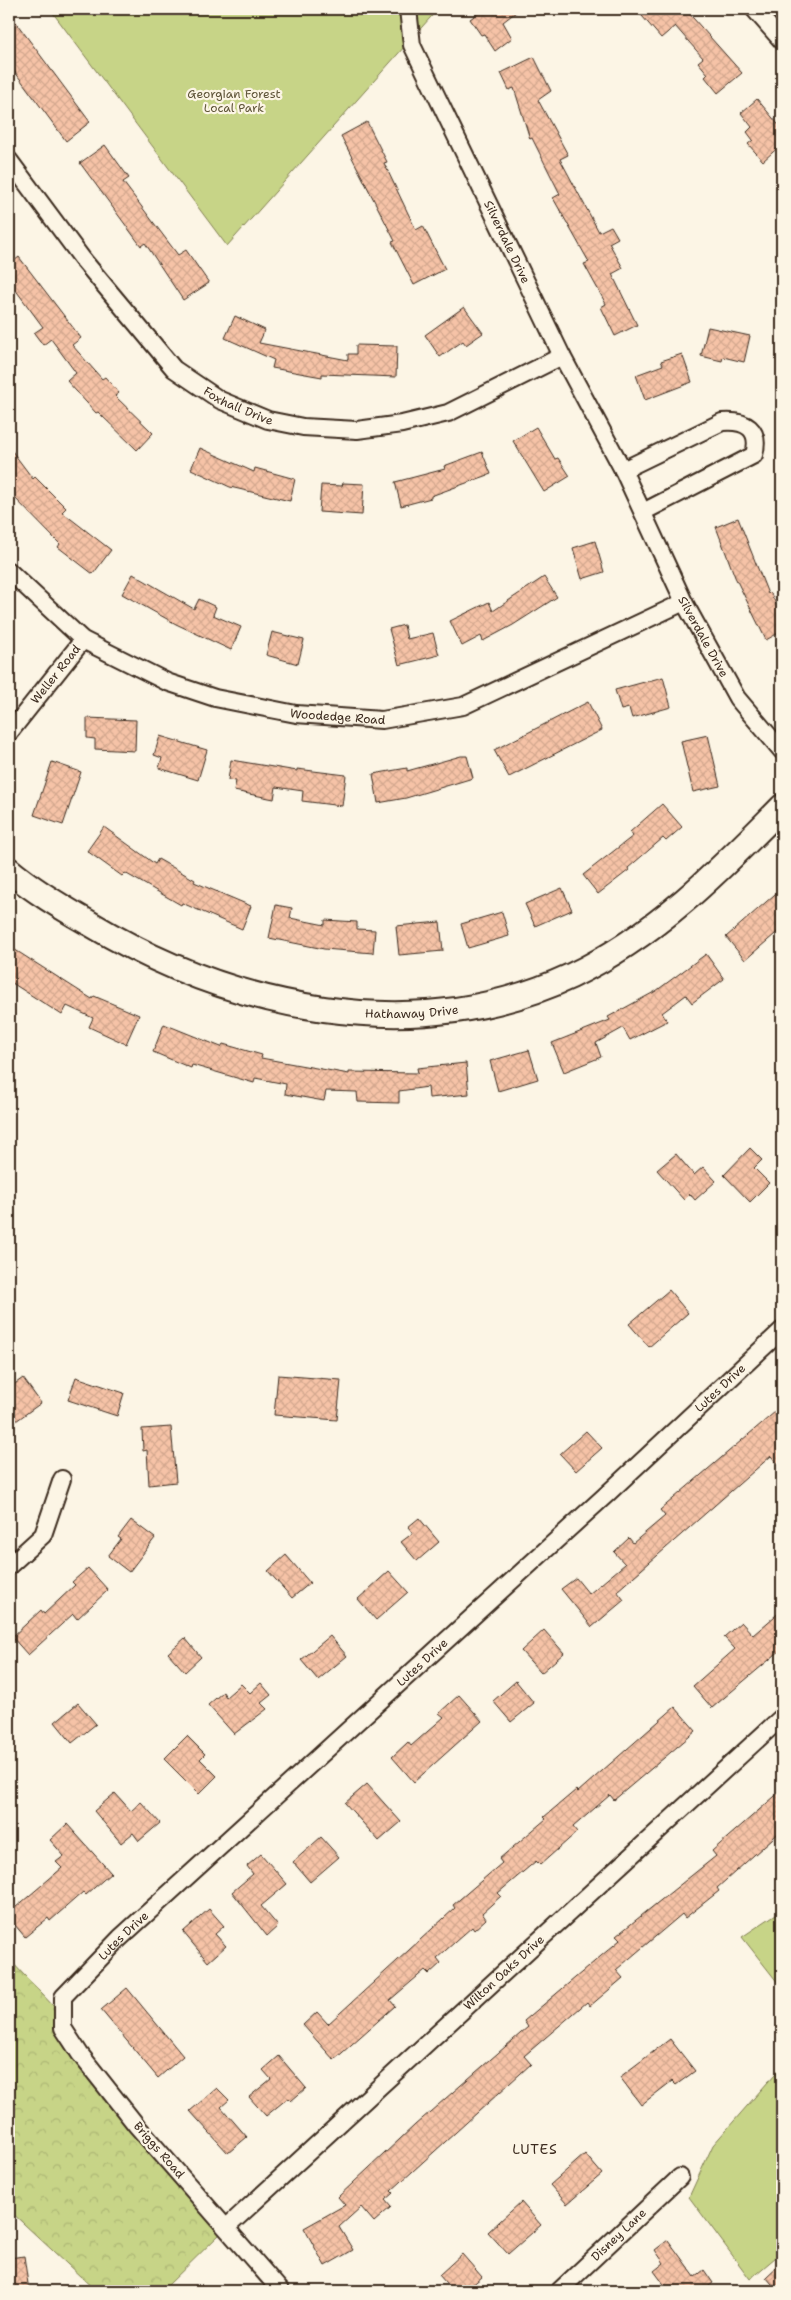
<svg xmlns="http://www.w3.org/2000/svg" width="791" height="2300" viewBox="0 0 791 2300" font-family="'Shantell Sans',sans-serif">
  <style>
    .green { fill: #c7d487; stroke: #817f52 }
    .forest { fill: url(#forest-crowns); stroke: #817f52 }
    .building { fill: url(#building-cross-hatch); stroke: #3b2a1e }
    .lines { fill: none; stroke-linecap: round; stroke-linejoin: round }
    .street-casing { stroke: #3b2a1e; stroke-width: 20 }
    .secondary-casing { stroke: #3b2a1e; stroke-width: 28 }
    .street { stroke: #fcf5e5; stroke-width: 16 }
    .secondary { stroke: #fcf5e5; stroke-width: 24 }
    .labels { text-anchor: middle; stroke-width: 4.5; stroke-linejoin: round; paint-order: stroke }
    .park-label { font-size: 12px; fill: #5e5438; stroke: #fcf5e5 }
    .street-label { font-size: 12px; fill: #3b2a1e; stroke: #fcf5e5 }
    .neighbourhood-label { font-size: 14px; letter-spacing: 1px; fill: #3b2a1e; stroke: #fcf5e5 }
  </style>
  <defs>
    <pattern id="forest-crowns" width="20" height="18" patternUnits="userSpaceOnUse" patternTransform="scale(1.25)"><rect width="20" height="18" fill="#c7d487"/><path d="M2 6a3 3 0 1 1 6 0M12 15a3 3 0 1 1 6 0" fill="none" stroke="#acb674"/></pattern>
    <pattern id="building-cross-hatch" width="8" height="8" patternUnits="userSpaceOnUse" patternTransform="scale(1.25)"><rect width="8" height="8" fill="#f6c3a7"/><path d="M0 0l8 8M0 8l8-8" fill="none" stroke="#d4a88f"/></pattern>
  </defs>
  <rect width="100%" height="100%" fill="#fcf5e5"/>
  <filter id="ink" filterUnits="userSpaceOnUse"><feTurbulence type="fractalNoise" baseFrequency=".02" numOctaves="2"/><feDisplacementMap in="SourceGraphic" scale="10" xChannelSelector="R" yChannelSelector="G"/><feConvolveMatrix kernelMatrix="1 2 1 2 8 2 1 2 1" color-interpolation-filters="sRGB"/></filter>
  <g filter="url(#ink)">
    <g class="green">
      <path d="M50 9H438L227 246Z"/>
      <path d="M782 1910V1988L742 1937Z"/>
      <path d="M782 2066V2252L750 2279 689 2197 713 2145Z"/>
    </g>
    <path class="forest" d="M9 1959 57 2010 80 2054 227 2227 162 2291H96L9 2210Z"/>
    <g class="building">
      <path d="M484 9H520L503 22 512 38 495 51 484 34 481 35 470 19Z"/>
      <path d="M636 9H685L742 73 718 93 705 77 708 74 698 62 703 58 675 26 661 38Z"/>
      <path d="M9 13 90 122 66 141 9 64Z"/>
      <path d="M534 57 551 91 538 100 568 155 560 159 599 232 611 226 618 238 609 243 623 268 612 274 637 325 615 336 601 307 606 304 584 264 589 262 553 198 560 194 532 138 530 139 514 88 509 90 501 73Z"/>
      <path d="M757 99 782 129V144L763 161 748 144 753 140 747 132 752 127 741 113Z"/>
      <path d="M367 122 387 162 384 163 416 230 423 226 445 269 414 285 392 242 395 241 341 136Z"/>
      <path d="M105 145 129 178 123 182 178 255 186 250 209 283 183 300 145 243 141 246 80 163Z"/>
      <path d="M19 257 81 338 72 345 102 379 105 377 119 393 115 396 153 433 137 450 98 412 96 413 67 381 76 373 51 339 43 345 34 333 43 327 9 281V265Z"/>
      <path d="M464 307 483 333 466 345 463 341 440 357 425 335Z"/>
      <path d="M235 316 265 330 259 343 348 360V354H356V345L397 346 396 377 322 374V377L272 368 274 360 225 338Z"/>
      <path d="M708 327 750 336 744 362 723 357 722 361 701 356Z"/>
      <path d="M682 354 692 382 645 400 636 375 663 365 661 361Z"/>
      <path d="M536 427 555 459 558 458 570 476 544 492 513 441Z"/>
      <path d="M9 447 33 479 35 477 66 508 62 512 111 550 93 574 58 547 60 544 9 492Z"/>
      <path d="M200 448 254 472 255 468 295 479 290 501 230 487 191 469Z"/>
      <path d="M482 452 491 474 431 496V498L401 506 395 482 445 469 444 466Z"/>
      <path d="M343 483 364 484 362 515 319 512 321 485 342 486Z"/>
      <path d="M738 518 768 594 770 592 782 616V631L766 640 735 577 716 527Z"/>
      <path d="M595 541 604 572 582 579 573 548Z"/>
      <path d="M133 574 194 609 199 599 216 607 213 615 241 627 231 650 176 624 122 594Z"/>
      <path d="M544 577 557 597 513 625 483 641 481 636 462 646 450 621 489 602 493 611Z"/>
      <path d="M404 625 407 639 433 633 439 655 399 665 389 629Z"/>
      <path d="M272 632 304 640 298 664 266 655Z"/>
      <path d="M663 677 671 707 632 718 629 708 621 710 615 690Z"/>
      <path d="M588 702 602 730 509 777 494 750Z"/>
      <path d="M87 718 136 720 135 751 95 749V739L87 738Z"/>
      <path d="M708 735 720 786 693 792 681 741Z"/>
      <path d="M160 736 207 750 198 780 159 768 162 758 154 755Z"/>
      <path d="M461 756H467L473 778 406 798 378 803 373 774 407 768V771Z"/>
      <path d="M231 760 297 771V769L346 775 342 806 302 801 303 791 276 787 274 799 234 791 236 781 228 780Z"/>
      <path d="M52 762 81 772 63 825 34 815Z"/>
      <path d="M662 804 682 827 666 841 663 838 628 868 629 870 598 894 583 875 633 836 630 832Z"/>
      <path d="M104 827 155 864 158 859 195 880 194 882 251 906 242 929 182 903 181 905 125 873 122 876 87 851Z"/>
      <path d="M562 888 572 910 535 926 525 904Z"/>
      <path d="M782 888V928L745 960 726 937Z"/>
      <path d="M276 905 292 908 290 918 325 925V920L357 922V929L375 930 373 953 324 949 269 938Z"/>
      <path d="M502 912 509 936 468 948 461 924Z"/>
      <path d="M440 922 443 951 399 955 396 926Z"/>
      <path d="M9 946 92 999 94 996 139 1015 126 1044 89 1027 93 1018 67 1006 62 1015 9 981Z"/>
      <path d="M706 954 724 979 692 1003 686 995 662 1013 667 1021 630 1040 623 1028 596 1043 601 1057 564 1072 552 1043 610 1020 608 1017 656 991Z"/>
      <path d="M164 1024 221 1047 223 1044 262 1055 261 1058 349 1074V1072L418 1073 417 1068 466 1063 469 1094 429 1098 428 1087 399 1091V1103L358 1102 357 1092 326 1091 324 1101 285 1094 286 1084 255 1078 254 1083 192 1065 191 1068 153 1052Z"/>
      <path d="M529 1050 538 1079 498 1091 490 1061Z"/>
      <path d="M750 1148 762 1160 754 1168 769 1183 750 1202 724 1175Z"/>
      <path d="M676 1154 694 1175 703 1167 716 1181 695 1200 690 1194 684 1200 657 1170Z"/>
      <path d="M669 1290 688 1313 649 1347 629 1324Z"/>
      <path d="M278 1375 341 1380 337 1420 274 1415Z"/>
      <path d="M76 1377 124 1393 117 1416 68 1400Z"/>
      <path d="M23 1378 41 1403 9 1426V1388Z"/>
      <path d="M782 1406V1469L771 1456 617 1591 624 1600 592 1627 561 1589 576 1578 589 1594 625 1564 614 1552 629 1538 633 1543 665 1516 660 1510Z"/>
      <path d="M171 1427 176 1482 149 1485 147 1450 143 1451 142 1429Z"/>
      <path d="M586 1431 602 1448 576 1471 560 1454Z"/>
      <path d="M419 1518 439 1542 417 1561 401 1542 413 1533 408 1527Z"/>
      <path d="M131 1520 155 1538 129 1572 108 1556 121 1539 118 1537Z"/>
      <path d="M286 1555 310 1583 292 1598 268 1571Z"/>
      <path d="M88 1568 108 1590 77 1619 73 1614 28 1655 12 1637 41 1610 44 1614 75 1585 72 1582Z"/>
      <path d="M389 1571 408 1592 376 1620 358 1599Z"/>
      <path d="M782 1610V1649L712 1708 693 1686 735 1649 724 1637 741 1622 753 1635Z"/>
      <path d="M544 1630 564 1653 541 1673 521 1651Z"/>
      <path d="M330 1636 347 1656 318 1680 301 1660Z"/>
      <path d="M185 1638 201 1657 185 1672 168 1653Z"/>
      <path d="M516 1681 534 1703 511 1722 493 1701Z"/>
      <path d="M261 1683 271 1695 261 1703 267 1709 234 1734 208 1705 223 1692 226 1697 241 1684 250 1693Z"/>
      <path d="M459 1695 482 1721 414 1782 392 1757 408 1742 411 1746 444 1717 439 1713Z"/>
      <path d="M78 1703 96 1724 72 1743 55 1722Z"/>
      <path d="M675 1707 696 1731 614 1800 610 1795 573 1827 577 1832 540 1865 536 1861 498 1893 501 1896 482 1913 486 1919 474 1930 472 1927 437 1958 441 1963 429 1974 425 1970 390 2000 395 2006 334 2060 303 2025 317 2012 328 2024 455 1908 453 1905 502 1863 499 1859 546 1819 544 1817 576 1790 578 1792Z"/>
      <path d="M187 1736 205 1754 200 1759 217 1776 199 1794 164 1759Z"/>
      <path d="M367 1784 401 1822 379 1841 345 1803Z"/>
      <path d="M782 1790V1830L717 1888 719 1891 685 1918 682 1914 616 1970 623 1978 590 2006 587 2002 524 2056 531 2064 391 2191 393 2193 385 2200 391 2207 374 2222 361 2207 339 2227 353 2250 325 2266 304 2228 345 2205 338 2197 415 2125 528 2027 524 2021 620 1940 616 1936 716 1856 712 1851Z"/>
      <path d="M115 1793 131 1811 141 1802 160 1823 139 1841 133 1833 121 1843 94 1811Z"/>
      <path d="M67 1824 111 1873 86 1895 83 1892 50 1921 48 1918 25 1937 9 1918V1913L62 1868 56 1862 64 1856 50 1840Z"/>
      <path d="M321 1837 339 1857 310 1882 293 1862Z"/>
      <path d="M261 1854 287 1884 261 1906 278 1926 267 1936 232 1892 253 1874 247 1866Z"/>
      <path d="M209 1909 224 1926 215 1934 226 1946 208 1962 183 1932Z"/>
      <path d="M127 1988 183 2056 158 2078 101 2010Z"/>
      <path d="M670 2039 695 2071 676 2085 672 2081 641 2105 620 2077Z"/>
      <path d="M279 2056 306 2088 291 2101 288 2098 266 2116 249 2097 271 2079 263 2070Z"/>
      <path d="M217 2088 229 2100 221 2107 247 2137 228 2153 190 2111Z"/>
      <path d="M585 2154 602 2174 567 2204 550 2185Z"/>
      <path d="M521 2202 541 2225 508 2254 488 2232Z"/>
      <path d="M668 2240 695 2277 704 2270 713 2283 705 2289 706 2291H669L654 2271 664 2263 655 2250Z"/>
      <path d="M462 2254 482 2277 465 2291H453L439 2275Z"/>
      <path d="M24 2256 29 2291H9V2258Z"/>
      <path d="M782 2262V2291H778L766 2277Z"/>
    </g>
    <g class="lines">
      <g class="street-casing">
        <g id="street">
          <path id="s1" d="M408 9 412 45 562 356 623 470 684 602 737 698 782 751"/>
          <path d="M754 9 782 41"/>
          <path id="s2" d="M9 160 84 261 174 369 220 400 268 420 303 427 357 430 402 424 448 413 562 356"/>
          <path d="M623 470 722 422C746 420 761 429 754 455L643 512"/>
          <path id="s3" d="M9 571 83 640 167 682 215 698 296 714 382 720 463 706 684 602"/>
          <path id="s4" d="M9 733 83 640"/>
          <path d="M9 1566 43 1535 62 1479"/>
          <path id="s5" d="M227 2227 782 1717"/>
          <path id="s6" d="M281 2291 137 2126 80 2054 63 2028V1997L120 1938 607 1494 782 1330"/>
          <path id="s7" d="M559 2291 680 2177"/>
        </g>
      </g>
      <g class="secondary-casing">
        <g id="secondary">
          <path id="s8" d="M9 870C34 891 61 907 89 923 232 1009 414 1049 571 976 655 936 718 872 782 807"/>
        </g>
      </g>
      <use href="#street" class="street"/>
      <use href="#secondary" class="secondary"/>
    </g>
  </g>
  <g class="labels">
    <g class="park-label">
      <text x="234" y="98">Georgian Forest<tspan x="234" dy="14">Local Park</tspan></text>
    </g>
    <g class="street-label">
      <text dy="4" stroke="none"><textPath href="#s1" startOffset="255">Silverdale Drive</textPath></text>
      <text dy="4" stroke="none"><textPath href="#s2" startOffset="341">Foxhall Drive</textPath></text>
      <text dy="4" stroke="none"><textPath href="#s1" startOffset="696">Silverdale Drive</textPath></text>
      <text dy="4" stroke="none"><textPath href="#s4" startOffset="75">Weller Road</textPath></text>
      <text dy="4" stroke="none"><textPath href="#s3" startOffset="370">Woodedge Road</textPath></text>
      <text dy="4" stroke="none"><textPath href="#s8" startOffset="436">Hathaway Drive</textPath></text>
      <text dy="4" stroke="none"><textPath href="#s6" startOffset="1269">Lutes Drive</textPath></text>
      <text dy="4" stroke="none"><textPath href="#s6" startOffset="864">Lutes Drive</textPath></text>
      <text dy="4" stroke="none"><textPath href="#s6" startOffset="459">Lutes Drive</textPath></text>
      <text dy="4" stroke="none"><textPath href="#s5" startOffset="376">Wilton Oaks Drive</textPath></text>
      <text transform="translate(159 2150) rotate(49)" y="4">Briggs Road</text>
      <text dy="4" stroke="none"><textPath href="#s7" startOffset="82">Disney Lane</textPath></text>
    </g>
    <g class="neighbourhood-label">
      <text x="535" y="2154">LUTES</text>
    </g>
  </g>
  <rect width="791" height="2300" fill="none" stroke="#fcf5e5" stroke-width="30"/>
  <rect x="15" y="15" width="761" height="2270" fill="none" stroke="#3b2a1e" stroke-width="2" filter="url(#ink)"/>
</svg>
